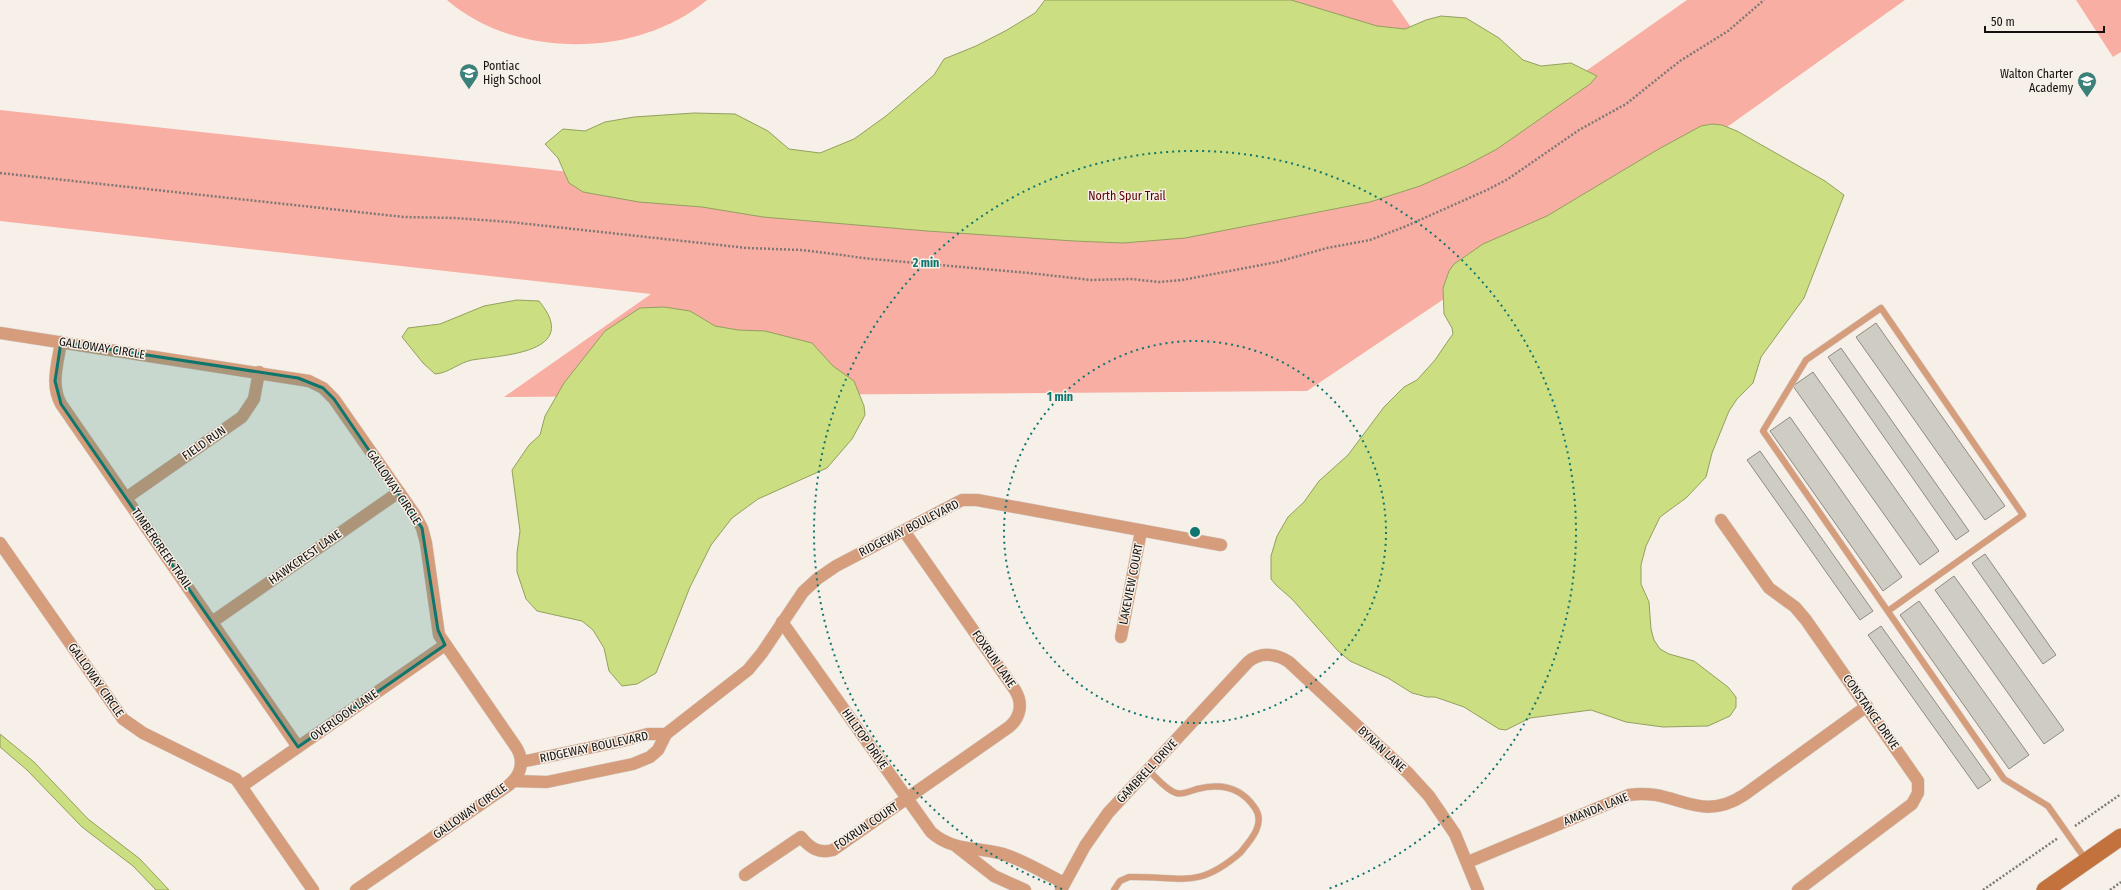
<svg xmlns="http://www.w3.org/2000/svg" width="2121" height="890" viewBox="0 0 2121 890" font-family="'Fira Sans Condensed',sans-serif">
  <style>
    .green { fill: #f8aea2 }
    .water { fill: #cbde81; stroke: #94a05f }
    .building { fill: #ceccc3; stroke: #8d8b83 }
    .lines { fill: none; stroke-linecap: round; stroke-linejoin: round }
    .service-casing { stroke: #d3ccc5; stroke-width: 7 }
    .minor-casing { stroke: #d3ccc5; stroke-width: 13 }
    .secondary-casing { stroke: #d3ccc5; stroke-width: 18 }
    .path { stroke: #7e7975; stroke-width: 2.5; stroke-dasharray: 2 2; stroke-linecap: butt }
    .service { stroke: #d59d7c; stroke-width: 6 }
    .minor { stroke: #d59d7c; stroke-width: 12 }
    .secondary { stroke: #c3723e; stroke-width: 17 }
    .marked { fill: #0f766e; fill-opacity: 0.2; stroke: #0f766e; stroke-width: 3; stroke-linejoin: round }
    .ring { fill: none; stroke: #0f766e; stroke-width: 2; stroke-dasharray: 2 4 }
    .labels { text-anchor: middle; stroke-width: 3; stroke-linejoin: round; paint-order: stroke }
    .poi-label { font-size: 12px; fill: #13110f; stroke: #f7f0e8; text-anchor: start }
    .park-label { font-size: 12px; fill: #5a0100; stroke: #f7f0e8 }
    .street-label { font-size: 12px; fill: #13110f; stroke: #f7f0e8 }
    .centre { fill: #0f766e; stroke: #f7f0e8; stroke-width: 2 }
    .ring-label { font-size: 12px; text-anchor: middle; font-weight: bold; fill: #0f766e; stroke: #f7f0e8; stroke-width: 3; stroke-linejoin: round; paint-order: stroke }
  </style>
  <rect width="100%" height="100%" fill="#f7f0e8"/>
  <g class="green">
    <path d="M447 0H707C638 58 516 60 447 0Z"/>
    <path d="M1064 0H1392L1489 139 1687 0H1905L1563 244 1551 227 1307 391 504 397 651 294 0 221V110L789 196Z"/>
    <path d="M2076 0H2121V52L2113 57Z"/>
  </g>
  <g class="water">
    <path d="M1045 0H1291L1377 26 1405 29 1426 20 1441 16 1466 18 1499 38 1523 60 1541 66 1571 63 1597 76 1590 84 1497 149 1465 166 1420 186 1370 202 1185 238 1123 243 1074 241 927 231 763 217 702 207 639 202 583 192 569 183 558 158 545 144 563 129 585 131 605 122 634 117 694 113 735 114 768 131 789 149 820 153 854 139 886 116 934 75 944 59 976 46 1007 30 1035 13Z"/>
    <path d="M1712 124 1722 125 1737 131 1825 181 1844 195 1804 298 1761 357 1753 383 1737 399 1729 411 1712 453 1706 477 1686 498 1660 517 1646 546 1641 565V584L1649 602 1651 629 1654 640 1660 649 1669 654 1694 661 1728 687 1736 697V707L1730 716 1708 726 1663 727 1626 722 1591 710 1530 718 1506 730 1499 729 1464 707 1435 697H1427L1412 693 1388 678 1350 661 1338 651 1292 599 1277 586 1271 579V556L1277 536 1288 517 1304 502 1319 481 1348 455 1384 407 1404 387 1417 380 1435 360 1450 338 1453 334 1452 328 1444 314 1443 288 1449 271 1454 264 1483 244 1547 216 1657 150 1701 126Z"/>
    <path d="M517 300 539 301C582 353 503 355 472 360 458 363 449 373 435 374L423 363 402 337 408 328 440 324 484 306Z"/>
    <path d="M664 307 690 311 715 326 738 330 765 331 812 343 833 366 854 381 864 406 865 415 852 439 827 468 758 499 732 518 711 545 690 587 656 673 637 684 622 686 609 671 604 648 593 630 582 621 537 611 526 599 517 572V553L520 531 512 470 529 445 540 435 545 416 564 383 605 331 640 308Z"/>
    <path d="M0 734 34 762 88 819 140 859 169 890H156L133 866 82 827 27 770 0 747Z"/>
  </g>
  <g class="building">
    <path d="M1876 323 2005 506 1985 520 1856 337Z"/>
    <path d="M1841 348 1969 531 1956 540 1828 357Z"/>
    <path d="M1813 372 1939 551 1920 565 1793 386Z"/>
    <path d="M1790 417 1902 577 1883 591 1770 431Z"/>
    <path d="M1760 451 1873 611 1860 620 1747 460Z"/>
    <path d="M1985 554 2056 655 2043 664 1972 563Z"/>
    <path d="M1954 576 2064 730 2044 744 1935 590Z"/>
    <path d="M1919 601 2029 755 2009 769 1900 615Z"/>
    <path d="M1881 626 1991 780 1978 789 1868 635Z"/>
  </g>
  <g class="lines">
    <g class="service-casing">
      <g id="service">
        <path d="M1888 611 2023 515 1881 308 1806 360 1763 431 2004 779 2048 806 2086 860"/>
        <path d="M1114 890 1120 881 1129 877C1182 876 1197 890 1240 853 1250 841 1266 824 1255 808 1241 787 1220 783 1197 789 1190 791 1183 795 1176 793 1166 790 1156 777 1148 770"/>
      </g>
    </g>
    <g class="minor-casing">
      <g id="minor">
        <path d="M0 333 309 381 323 388 334 399 415 515 422 528 426 543 439 635 516 747C525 761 521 775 509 785L356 890"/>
        <path d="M61 342C58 362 50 385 61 404L298 747"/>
        <path d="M126 498 242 417 254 399 259 372"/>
        <path d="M1721 520 1769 588 1795 607 1806 620 1918 781V793L1912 804 1798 890"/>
        <path d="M0 543 123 719 143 733 236 779 313 890"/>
        <path d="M212 622 399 492"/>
        <path d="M782 622 931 832C954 853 982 846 1009 856 1028 863 1046 874 1064 883"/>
        <path d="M1121 637 1141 531"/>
        <path d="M521 762 622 741 648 734H666"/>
        <path d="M513 781 547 782 633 764 650 757 658 750 666 734 748 670 762 653 803 592 817 579 836 566 962 500H977L1221 545"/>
        <path d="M242 786 445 645"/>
        <path d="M957 847 994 876 1025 890"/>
        <path d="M1468 862 1629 795C1675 787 1698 825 1744 795L1867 706"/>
        <path d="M745 875 801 837C810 848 819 854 833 850L1009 727C1021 717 1023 703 1015 690L904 531"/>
        <path d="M1061 890 1085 846 1108 813 1248 662C1260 652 1276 653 1289 662L1408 773 1429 796 1455 834 1478 890"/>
      </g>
    </g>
    <g class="secondary-casing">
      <path id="secondary" d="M2045 890 2121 837"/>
    </g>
    <g class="path">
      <path d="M0 173 404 217 455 218 510 222 747 248 802 250 872 259 1029 273 1091 280 1131 279 1159 282 1182 280 1277 262 1327 248 1370 240 1404 227 1487 190 1508 179 1579 130 1626 104 1680 61 1728 31 1764 0"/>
      <path d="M2075 826 2121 794"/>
      <path d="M1983 890 2058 838"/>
      <path d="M2110 890 2121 882"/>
    </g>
    <use href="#service" class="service"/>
    <use href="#minor" class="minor"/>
    <use href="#secondary" class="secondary"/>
  </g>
  <path class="marked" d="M61 342 298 378 323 388 334 399 422 528 438 630 445 645 298 747 61 404 55 381Z"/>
  <g class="ring">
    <circle cx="1195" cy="532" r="191"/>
    <path d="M1062 889A381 381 0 1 1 1328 889"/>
  </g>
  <defs>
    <g id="school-pin" transform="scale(1)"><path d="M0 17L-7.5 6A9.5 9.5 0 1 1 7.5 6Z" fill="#3b8179" stroke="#f7f0e8"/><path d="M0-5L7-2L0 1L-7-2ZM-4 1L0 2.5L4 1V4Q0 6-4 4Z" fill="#fff"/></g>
  </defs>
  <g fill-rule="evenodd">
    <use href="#school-pin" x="469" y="73"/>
    <use href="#school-pin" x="2087" y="81"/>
  </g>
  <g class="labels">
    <g class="poi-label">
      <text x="483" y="70">Pontiac<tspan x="483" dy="14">High School</tspan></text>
      <text x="2073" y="78" text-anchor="end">Walton Charter<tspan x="2073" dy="14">Academy</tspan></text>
    </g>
    <g class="park-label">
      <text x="1127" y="200">North Spur Trail</text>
    </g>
    <g class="street-label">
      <text transform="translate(102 348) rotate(9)" y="4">GALLOWAY CIRCLE</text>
      <text transform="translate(204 443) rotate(-35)" y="4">FIELD RUN</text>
      <text transform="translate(394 487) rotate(56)" y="4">GALLOWAY CIRCLE</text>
      <text transform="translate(909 528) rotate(-27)" y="4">RIDGEWAY BOULEVARD</text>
      <text transform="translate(162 549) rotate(55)" y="4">TIMBERCREEK TRAIL</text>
      <text transform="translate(305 557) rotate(-35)" y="4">HAWKCREST LANE</text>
      <text transform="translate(1131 584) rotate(-79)" y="4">LAKEVIEW COURT</text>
      <text transform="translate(994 659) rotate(55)" y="4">FOXRUN LANE</text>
      <text transform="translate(96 680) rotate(55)" y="4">GALLOWAY CIRCLE</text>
      <text transform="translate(1871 712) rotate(55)" y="4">CONSTANCE DRIVE</text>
      <text transform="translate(344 715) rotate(-35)" y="4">OVERLOOK LANE</text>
      <text transform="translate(865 739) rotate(55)" y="4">HILLTOP DRIVE</text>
      <text transform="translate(594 747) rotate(-12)" y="4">RIDGEWAY BOULEVARD</text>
      <text transform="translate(1382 749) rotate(43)" y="4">BYNAN LANE</text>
      <text transform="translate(1147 771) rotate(-47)" y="4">GAMBRELL DRIVE</text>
      <text transform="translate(1596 809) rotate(-22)" y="4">AMANDA LANE</text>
      <text transform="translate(470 811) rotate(-35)" y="4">GALLOWAY CIRCLE</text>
      <text transform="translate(866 826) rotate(-34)" y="4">FOXRUN COURT</text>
    </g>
  </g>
  <circle cx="1195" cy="532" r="6" class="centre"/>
  <g class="ring-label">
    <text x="926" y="267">2 min</text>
    <text x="1060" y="401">1 min</text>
  </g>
  <path d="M1985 26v6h119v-6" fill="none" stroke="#13110f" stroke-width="2"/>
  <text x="1991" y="26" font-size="12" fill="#13110f" stroke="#f7f0e8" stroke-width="3" paint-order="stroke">50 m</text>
</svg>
